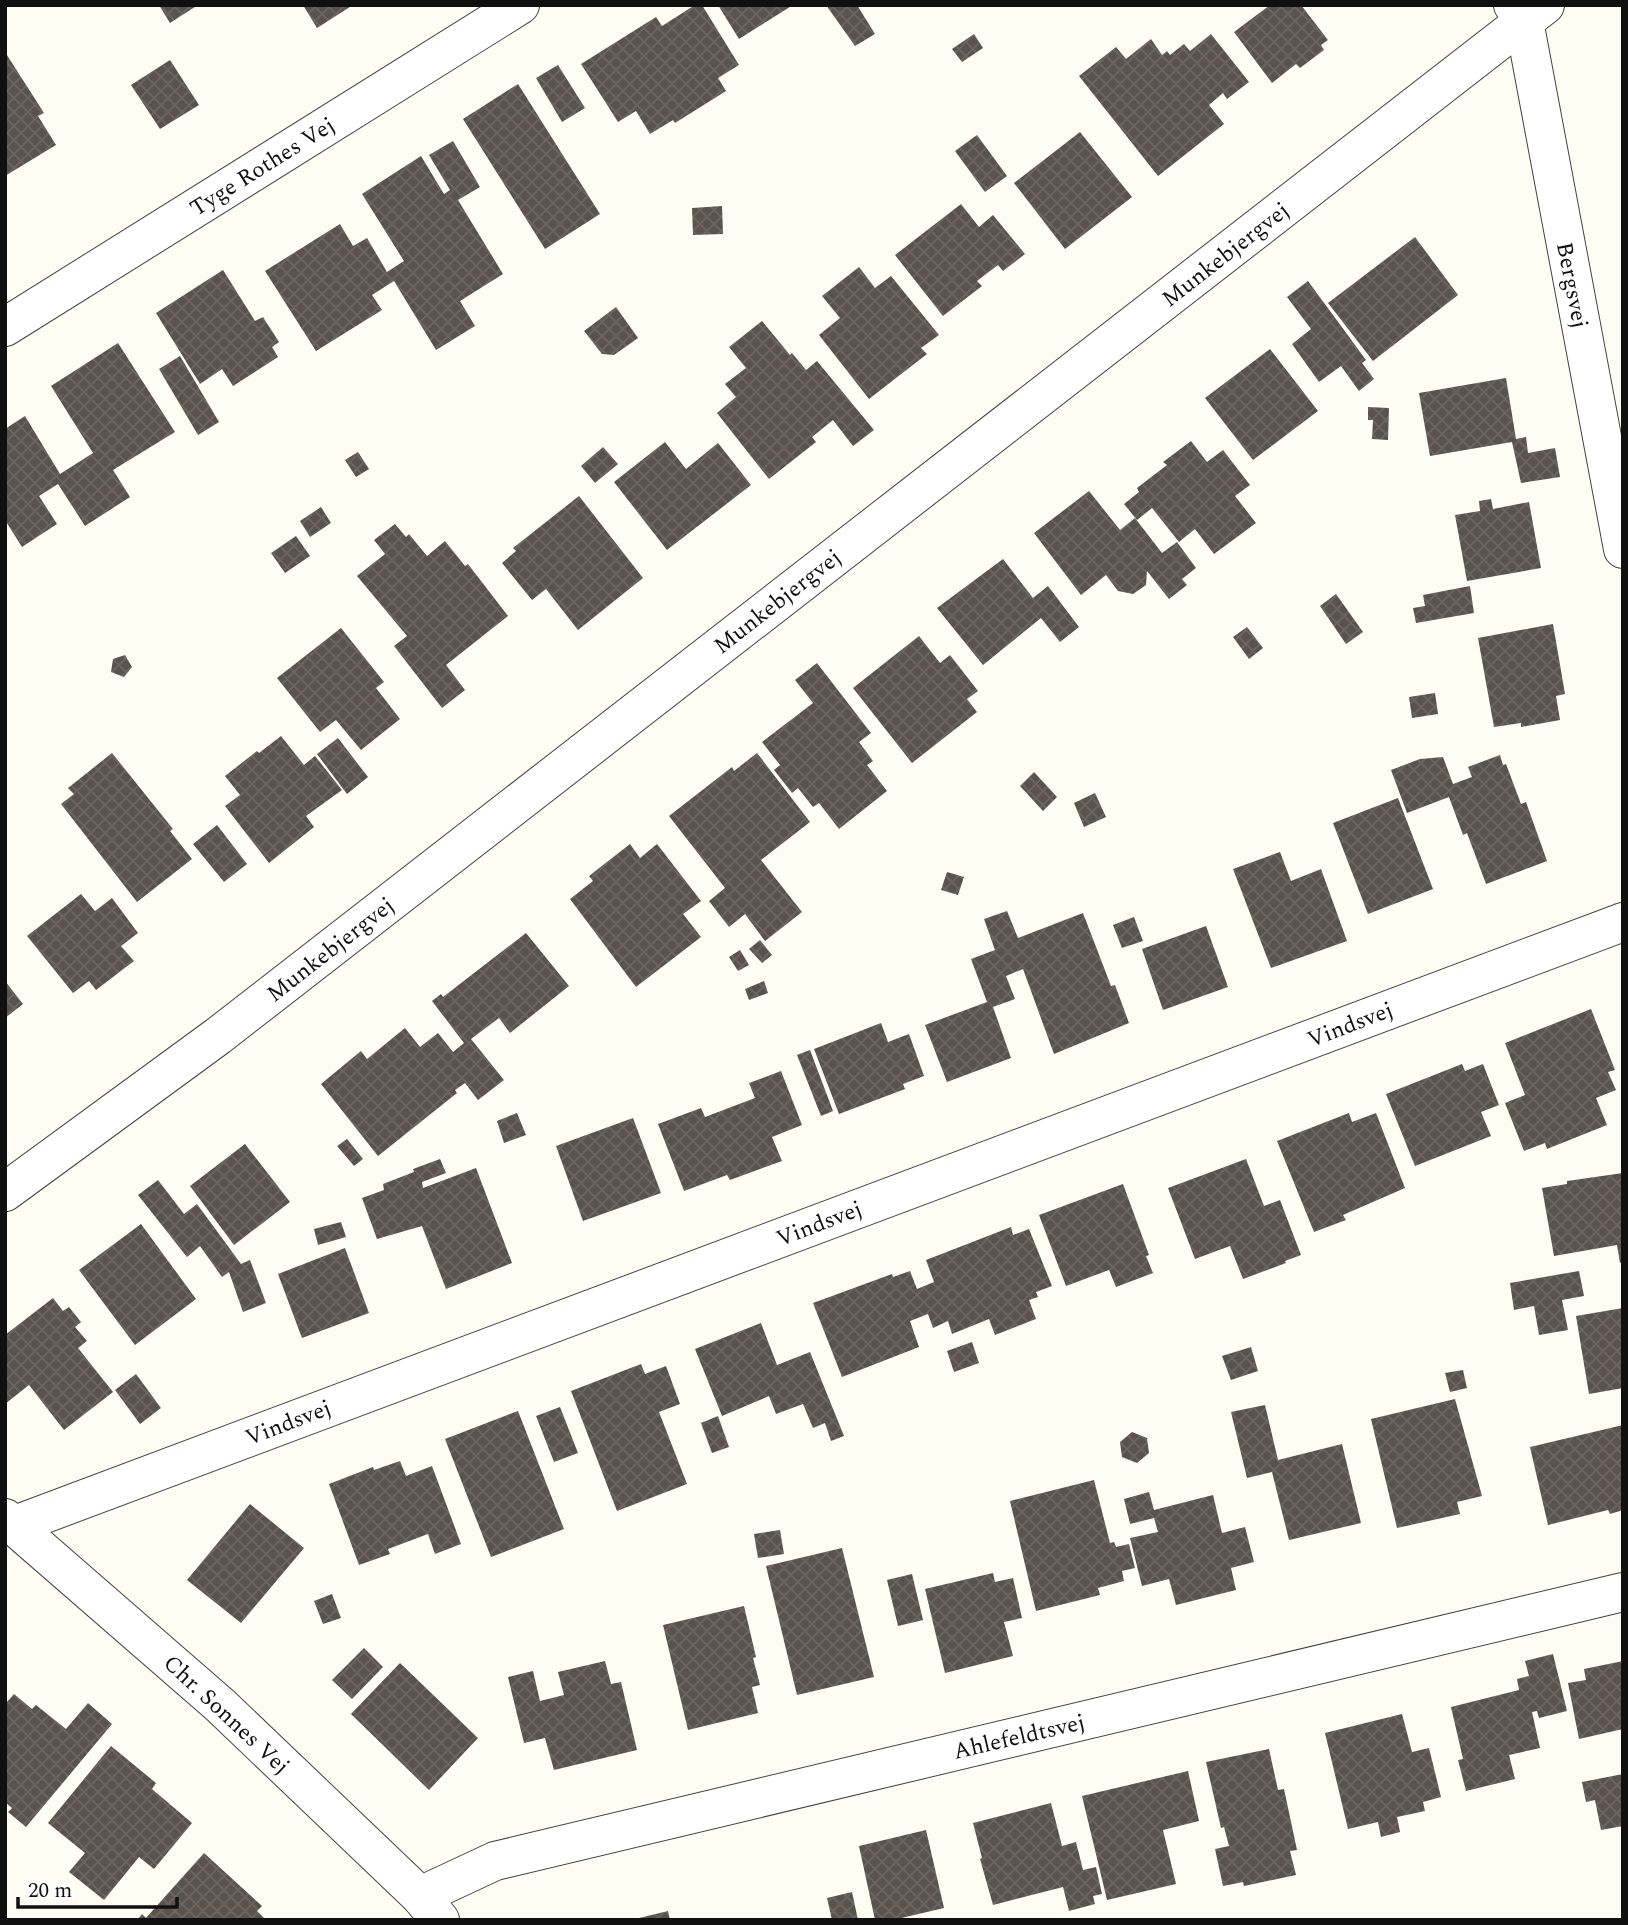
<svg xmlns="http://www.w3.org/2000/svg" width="1628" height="1925" viewBox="0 0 1628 1925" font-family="Spectral,serif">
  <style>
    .building { fill: url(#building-cross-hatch) }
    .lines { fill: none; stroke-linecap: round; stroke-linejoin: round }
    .minor-casing { stroke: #434343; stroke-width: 40 }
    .minor { stroke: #fff; stroke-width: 38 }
    .labels { text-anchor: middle; stroke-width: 7; stroke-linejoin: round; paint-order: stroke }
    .street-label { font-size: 23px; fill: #101010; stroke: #fff }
  </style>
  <defs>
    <pattern id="building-cross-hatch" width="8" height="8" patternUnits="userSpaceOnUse" patternTransform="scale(1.75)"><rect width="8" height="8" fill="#59524d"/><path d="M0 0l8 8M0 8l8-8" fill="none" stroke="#6c6662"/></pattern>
  </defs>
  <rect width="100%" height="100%" fill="#fefdf4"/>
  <g class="building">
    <path d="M159 5H198L170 23Z"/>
    <path d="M303 5H353L317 28Z"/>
    <path d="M695 5H702L739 65 718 78 726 91 675 123 673 120 650 134 636 111 618 122 581 64 656 17 662 26Z"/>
    <path d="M718 5H793L739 39Z"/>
    <path d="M826 5H857L875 34 855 46Z"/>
    <path d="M1270 5H1301L1328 40 1321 45 1324 50 1300 68 1296 64 1272 83 1234 32Z"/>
    <path d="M974 34 983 48 962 62 952 49Z"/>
    <path d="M1211 34 1249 82 1227 99 1223 93 1209 105 1224 124 1158 176 1079 76 1116 47 1126 59 1151 39 1162 55 1167 51 1170 55 1184 44 1190 51Z"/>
    <path d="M5 52 44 113 38 116 56 145 5 176Z"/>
    <path d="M170 60 199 105 160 129 131 85Z"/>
    <path d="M558 65 585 108 562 122 536 78Z"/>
    <path d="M518 84 600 214 545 249 463 119Z"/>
    <path d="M1080 132 1132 197 1065 249 1014 183Z"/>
    <path d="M977 135 1007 176 985 192 955 151Z"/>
    <path d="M453 141 480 187 458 200 503 274 460 301 475 326 436 350 394 281 372 295 382 310 316 351 265 271 340 224 353 246 367 238 387 272 404 261 362 194 421 156 444 194 450 190 429 155Z"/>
    <path d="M961 204 979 227 993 215 1025 254 1003 271 998 265 977 281 982 286 943 316 895 255Z"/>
    <path d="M722 206 723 234 693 235 692 208Z"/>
    <path d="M1415 237 1458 295 1373 361 1328 303Z"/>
    <path d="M859 267 875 288 891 276 939 335 921 348 927 354 869 399 819 335 840 318 822 296Z"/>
    <path d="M223 270 255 321 263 317 279 342 272 347 278 357 233 386 222 369 200 384 156 313Z"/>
    <path d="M1308 281 1366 360 1362 363 1374 379 1359 391 1341 366 1319 382 1292 344 1311 329 1287 297Z"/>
    <path d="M616 307 638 338 614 355 602 354 584 331Z"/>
    <path d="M762 321 790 355 792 353 806 370 817 361 874 430 853 446 833 420 812 437 816 442 769 479 717 413 736 397 725 384 746 368 729 347Z"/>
    <path d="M118 343 175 432 113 470 130 497 85 526 58 484 39 496 57 524 22 547 5 520V429L25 416 60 474 93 453 51 386Z"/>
    <path d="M1270 349 1318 411 1253 460 1205 398Z"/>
    <path d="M180 356 219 422 198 435 159 369Z"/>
    <path d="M1506 378 1516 439 1526 437 1528 453 1555 448 1560 477 1521 483 1512 442 1430 456 1419 393Z"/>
    <path d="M1368 407 1389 408 1388 440 1372 439 1373 420H1368Z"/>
    <path d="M1191 441 1207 462 1223 450 1250 485 1235 496 1256 523 1214 554 1195 529 1179 542 1152 508 1137 520 1124 504 1139 492 1137 488 1167 465 1163 462Z"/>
    <path d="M665 442 686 469 718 443 751 485 667 550 614 482Z"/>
    <path d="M603 447 618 464 595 483 581 466Z"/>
    <path d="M358 452 369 469 356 477 345 460Z"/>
    <path d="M1089 491 1120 530 1135 518 1162 553 1177 542 1196 568 1182 579 1187 585 1169 599 1147 571 1146 585 1133 594 1118 591 1106 575 1081 595 1034 533Z"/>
    <path d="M579 496 643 578 578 630 546 589 532 600 502 563 516 551 513 548Z"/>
    <path d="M1491 499 1493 509 1529 502 1541 568 1467 581 1455 515 1480 511 1479 501Z"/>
    <path d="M321 507 331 523 310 537 300 521Z"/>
    <path d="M395 524 406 537 409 534 427 556 445 541 465 566 468 564 508 616 446 665 465 690 442 708 394 646 407 636 357 576 385 554 374 540Z"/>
    <path d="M296 536 310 556 285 573 271 553Z"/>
    <path d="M1003 559 1033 598 1048 586 1079 627 1060 642 1041 618 983 665 937 608Z"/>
    <path d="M1470 586 1474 613 1416 623 1413 608 1425 606 1423 595Z"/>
    <path d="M1336 594 1363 632 1346 644 1320 606Z"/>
    <path d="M1553 624 1565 694 1556 696 1560 720 1521 727V723L1494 727 1478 638Z"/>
    <path d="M1247 627 1263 648 1249 659 1233 637Z"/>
    <path d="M341 628 384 682 376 688 400 719 361 750 336 720 320 732 277 678Z"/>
    <path d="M919 636 940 663 950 655 978 691 967 699 977 712 912 763 853 688Z"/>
    <path d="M125 655 132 667 124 677 111 672 113 659Z"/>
    <path d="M817 663 871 733 859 742 873 761 867 765 887 791 839 829 819 803 813 807 798 788 792 793 774 770 780 765 762 742 813 703 795 680Z"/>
    <path d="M1435 693 1438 714 1412 718 1409 697Z"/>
    <path d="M281 736 304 765 315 756 342 790 306 816 314 827 269 863 225 806 240 795 225 776 257 751 259 753Z"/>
    <path d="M338 738 368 777 347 794 317 754Z"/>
    <path d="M112 753 173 829 170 831 192 859 137 902 61 804 74 794 68 788Z"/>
    <path d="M757 753 810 822 761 860 802 912 765 941 745 914 729 927 709 901 725 888 669 816 732 767 734 771Z"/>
    <path d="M1500 755 1503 765 1506 764 1521 804 1526 802 1547 861 1486 884 1467 833 1463 835 1449 797 1407 813 1391 770 1420 759 1443 757 1453 784 1472 777 1468 767Z"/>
    <path d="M1034 772 1057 797 1043 811 1020 786Z"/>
    <path d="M1095 793 1106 817 1084 827 1074 803Z"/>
    <path d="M1398 798 1433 889 1368 914 1333 823Z"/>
    <path d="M217 825 247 864 224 882 193 844Z"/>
    <path d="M630 844 640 858 657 844 701 901 683 914 701 937 636 987 570 899 593 881 589 876Z"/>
    <path d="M1280 852 1291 881 1321 869 1347 941 1271 968 1233 869Z"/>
    <path d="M947 872 964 877 958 895 941 890Z"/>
    <path d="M81 894 95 911 112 898 138 933 121 946 134 961 96 990 89 981 73 993 27 936Z"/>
    <path d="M1007 911 1018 938 1083 913 1111 986 1115 985 1129 1023 1054 1054 1023 969 1006 976 1015 999 993 1007 1011 1058 947 1082 925 1025 987 1002 971 959 995 950 984 919Z"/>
    <path d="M1134 917 1143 941 1122 948 1113 925Z"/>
    <path d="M1206 926 1228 987 1163 1010 1142 949Z"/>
    <path d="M526 933 569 986 510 1033 499 1018 471 1039 504 1080 478 1100 465 1083 455 1090 457 1093 378 1156 321 1084 361 1051 367 1059 405 1028 420 1047 438 1033 453 1052 464 1043 432 1001 441 994 443 997Z"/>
    <path d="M760 940 772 955 762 963 749 949Z"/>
    <path d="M740 950 749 965 738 971 729 957Z"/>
    <path d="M5 981 23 1004 5 1018Z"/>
    <path d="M764 981 768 993 749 1000 745 989Z"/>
    <path d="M1591 1009 1615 1070 1608 1072 1616 1090 1596 1098 1607 1125 1547 1149 1545 1143 1524 1151 1505 1103 1525 1095 1505 1043Z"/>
    <path d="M881 1023 888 1042 909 1034 924 1076 903 1084 905 1089 839 1114 814 1049Z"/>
    <path d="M810 1050 833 1111 821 1116 797 1055Z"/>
    <path d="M1462 1064 1465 1071 1483 1064 1499 1105 1481 1112 1491 1136 1415 1166 1386 1094Z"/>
    <path d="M781 1071 802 1125 772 1137 782 1161 730 1180 727 1175 684 1191 658 1124 701 1108 705 1117 755 1098 749 1083Z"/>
    <path d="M517 1113 526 1135 504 1143 497 1121Z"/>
    <path d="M1349 1113 1352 1122 1376 1113 1405 1188 1343 1215 1346 1220 1314 1232 1277 1141Z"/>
    <path d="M633 1118 661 1193 583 1221 556 1146Z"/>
    <path d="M347 1139 363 1159 354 1166 337 1146Z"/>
    <path d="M245 1144 290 1202 234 1245 190 1186Z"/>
    <path d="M440 1159 446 1173 422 1182 423 1188 476 1168 512 1263 446 1289 422 1226 377 1239 362 1198 384 1190 383 1184 414 1172 413 1169Z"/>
    <path d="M1246 1159 1264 1206 1280 1200 1301 1255 1285 1261 1286 1263 1243 1279 1230 1246 1195 1259 1168 1188Z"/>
    <path d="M1623 1173V1262L1620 1263 1617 1245 1554 1256 1542 1188 1567 1184V1181Z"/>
    <path d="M158 1180 184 1214 197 1204 241 1264 250 1260 266 1303 243 1312 229 1272 222 1277 200 1246 187 1257 138 1195Z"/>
    <path d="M1123 1184 1149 1255 1146 1256 1153 1273 1116 1287 1109 1270 1066 1286 1039 1215Z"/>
    <path d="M341 1222 346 1237 318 1245 314 1229Z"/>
    <path d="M141 1224 196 1299 135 1345 79 1270Z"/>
    <path d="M1011 1227 1013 1235 1029 1229 1052 1286 1036 1292 1038 1297 1029 1300 1036 1319 995 1335 989 1319 952 1334 948 1321 933 1328 928 1314 910 1321 919 1347 842 1377 813 1303 892 1274 893 1277 910 1271 917 1289 934 1282 926 1260Z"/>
    <path d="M345 1248 369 1313 302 1338 278 1274Z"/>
    <path d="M1579 1271 1584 1296 1562 1300 1568 1330 1539 1335 1534 1306 1514 1310 1510 1283Z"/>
    <path d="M53 1298 63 1311 69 1307 81 1322 75 1327 87 1341 78 1348 113 1392 64 1430 29 1385 5 1404V1335Z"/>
    <path d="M1623 1308V1388L1589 1394 1576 1316Z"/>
    <path d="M761 1323 777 1365 810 1352 844 1436 831 1441 825 1423 813 1428 803 1404 776 1414 769 1396 722 1416 695 1349Z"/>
    <path d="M972 1342 979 1363 954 1372 947 1351Z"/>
    <path d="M1251 1347 1258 1371 1231 1380 1222 1356Z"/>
    <path d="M641 1364 645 1374 666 1366 680 1404 659 1412 687 1484 617 1511 571 1391Z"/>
    <path d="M1463 1370 1467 1388 1450 1392 1445 1373Z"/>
    <path d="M136 1374 161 1408 140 1424 115 1390Z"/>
    <path d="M1455 1399 1482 1496 1457 1502 1460 1514 1397 1528 1371 1419Z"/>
    <path d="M1265 1405 1278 1460 1342 1444 1361 1523 1289 1540 1272 1472 1247 1478 1231 1412Z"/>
    <path d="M560 1407 578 1453 554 1462 536 1416Z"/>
    <path d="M518 1411 564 1529 491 1557 445 1439Z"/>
    <path d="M718 1416 729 1447 712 1453 701 1423Z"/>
    <path d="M1623 1425V1510L1610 1514 1608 1510 1548 1525 1530 1447Z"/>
    <path d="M1132 1432 1147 1438 1149 1453 1137 1463 1122 1457 1120 1442Z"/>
    <path d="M400 1461 406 1476 432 1466 461 1544 435 1554 428 1534 388 1549 390 1554 359 1565 329 1484 373 1467 374 1470Z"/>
    <path d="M1094 1480 1110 1543 1114 1542 1116 1547 1129 1544 1135 1568 1122 1571 1124 1581 1098 1588 1100 1595 1036 1611 1010 1501Z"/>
    <path d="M1149 1492 1154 1510 1213 1495 1222 1533 1245 1527 1254 1562 1231 1568 1236 1590 1176 1605 1169 1579 1142 1586 1130 1538 1158 1532 1154 1518 1130 1524 1124 1499Z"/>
    <path d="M250 1504 304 1548 241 1623 187 1580Z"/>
    <path d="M780 1530 784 1554 758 1558 754 1534Z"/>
    <path d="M842 1548 874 1677 797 1695 766 1566Z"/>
    <path d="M993 1573 995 1582 1013 1578 1022 1618 1004 1622 1013 1656 945 1673 925 1589Z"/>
    <path d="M912 1574 923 1620 898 1626 887 1580Z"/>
    <path d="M332 1594 341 1618 323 1624 314 1601Z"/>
    <path d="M744 1606 756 1657 753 1658 760 1685 752 1687 758 1713 688 1730 663 1625Z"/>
    <path d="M364 1648 383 1667 352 1699 332 1680Z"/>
    <path d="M1553 1654 1567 1711 1539 1718 1537 1711 1532 1712 1540 1748 1509 1755 1515 1779 1466 1791 1458 1760 1463 1759 1451 1707 1519 1690 1517 1679 1529 1676 1525 1661Z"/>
    <path d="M605 1661 611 1684 621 1682 637 1750 554 1770 545 1738 524 1743 508 1677 533 1671 540 1701 564 1695 558 1672Z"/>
    <path d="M1623 1661V1729L1579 1739 1568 1683 1586 1680 1584 1669Z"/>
    <path d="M400 1663 478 1738 429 1790 351 1714Z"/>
    <path d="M14 1694 32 1709 36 1705 66 1729 88 1703 112 1724 26 1827 8 1812 12 1808 5 1802V1704Z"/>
    <path d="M1402 1714 1412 1752 1429 1748 1441 1797 1423 1802 1425 1811 1397 1817 1400 1832 1381 1837 1378 1822 1348 1829 1325 1733Z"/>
    <path d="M111 1746 156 1783 152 1789 192 1823 154 1869 139 1857 104 1900 69 1872 85 1853 48 1823Z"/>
    <path d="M1269 1749 1278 1790 1284 1789 1297 1850 1290 1851 1296 1875 1244 1886 1243 1882 1223 1886 1215 1849 1229 1846 1224 1827 1221 1828 1206 1762Z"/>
    <path d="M1188 1771 1199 1821 1163 1830 1176 1884 1107 1900 1082 1796Z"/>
    <path d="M1623 1774V1826L1601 1830 1595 1800 1586 1802 1582 1782Z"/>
    <path d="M1051 1803 1062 1846 1076 1842 1083 1870 1096 1867 1102 1894 1093 1896 1095 1904 1069 1911 1063 1887 993 1905 980 1859 982 1858 973 1823Z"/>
    <path d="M926 1830 944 1908 893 1920H875L859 1846Z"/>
    <path d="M204 1853 262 1906 257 1911 266 1920H137L142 1914 146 1918Z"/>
    <path d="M852 1892 858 1920H832L827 1898Z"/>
    <path d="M668 1911 670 1920H636L635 1919Z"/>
  </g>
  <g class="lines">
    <g class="minor-casing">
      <g id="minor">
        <path d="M1513 5 1524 21 1623 549"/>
        <path d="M5 327 520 5"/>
        <path d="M5 1192 218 1036 1545 5"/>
        <path d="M5 1518 220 1705 420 1896 440 1920"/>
        <path d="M15 1525 1623 922"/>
        <path d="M420 1896 495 1861 1623 1592"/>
      </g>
    </g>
    <use href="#minor" class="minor"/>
  </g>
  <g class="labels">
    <g class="street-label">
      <text transform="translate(262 166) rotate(-32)" y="8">Tyge Rothes Vej</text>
      <text transform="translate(1225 254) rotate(-38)" y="8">Munkebjergvej</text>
      <text transform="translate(1573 285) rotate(79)" y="8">Bergsvej</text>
      <text transform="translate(777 601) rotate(-38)" y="8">Munkebjergvej</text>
      <text transform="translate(330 949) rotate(-38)" y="8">Munkebjergvej</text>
      <text transform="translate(1350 1024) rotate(-21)" y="8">Vindsvej</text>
      <text transform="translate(819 1223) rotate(-21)" y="8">Vindsvej</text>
      <text transform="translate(288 1422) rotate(-21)" y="8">Vindsvej</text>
      <text transform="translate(227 1714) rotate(43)" y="8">Chr. Sonnes Vej</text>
      <text transform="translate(1019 1736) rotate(-13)" y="8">Ahlefeldtsvej</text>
    </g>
  </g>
  <rect width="1628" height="1925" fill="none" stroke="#101010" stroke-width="14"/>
  <path d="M18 1897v10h159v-10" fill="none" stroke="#101010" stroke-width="3.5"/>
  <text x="28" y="1897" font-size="21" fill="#101010" stroke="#ffffff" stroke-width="5" paint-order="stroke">20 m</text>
</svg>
